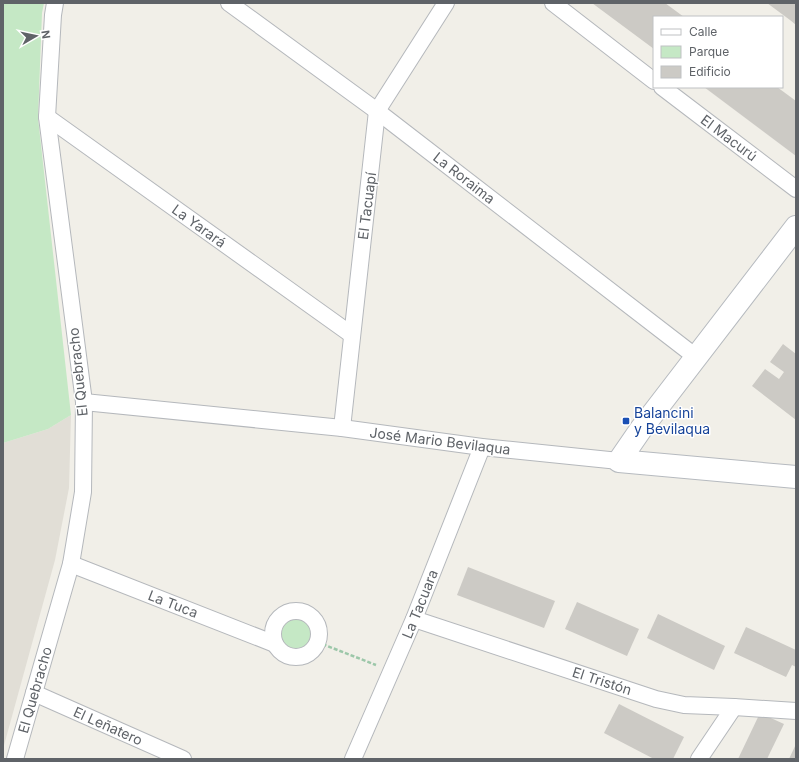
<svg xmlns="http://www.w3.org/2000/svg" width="799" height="762" viewBox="0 0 799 762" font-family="Inter,sans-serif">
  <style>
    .education { fill: #e1ded6 }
    .green { fill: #c5e8c5 }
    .building { fill: #cccac5 }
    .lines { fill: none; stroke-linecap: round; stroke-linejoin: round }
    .street-casing { stroke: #b5b8bc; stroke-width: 18 }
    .secondary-casing { stroke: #b6babf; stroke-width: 24 }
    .path { stroke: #9cc7a9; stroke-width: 2.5; stroke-dasharray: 4 2; stroke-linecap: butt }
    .street { stroke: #fff; stroke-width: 16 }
    .secondary { stroke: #fff; stroke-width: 22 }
    .transit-dot { fill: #1a4fb4; stroke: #fff; stroke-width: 1.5 }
    .labels { text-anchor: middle; stroke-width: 3; stroke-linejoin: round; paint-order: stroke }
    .street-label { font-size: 14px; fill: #5f6368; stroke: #fff }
    .transit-label { font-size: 14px; fill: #164399; stroke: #fff; text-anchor: start }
  </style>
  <rect width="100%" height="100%" fill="#f1efe8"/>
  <path class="education" d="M71 415 69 488 55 560 3 749V443L48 429Z"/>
  <g class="green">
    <path d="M3 3H44L42 13 38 118 71 415 48 429 3 443Z"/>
    <circle cx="296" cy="634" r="18"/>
  </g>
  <g class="building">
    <path d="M592 3H665L684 17H654V49Z"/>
    <path d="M767 3H796V25L790 20Z"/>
    <path d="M704 87H777L796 101V156Z"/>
    <path d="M783 344 796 354V420L752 386 765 369 779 379 784 372 770 362Z"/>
    <path d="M468 567 555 601 544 628 457 595Z"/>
    <path d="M577 602 639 629 627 656 565 629Z"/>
    <path d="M658 614 725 646 714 670 647 638Z"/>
    <path d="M746 627 796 650V667L792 665 786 677 734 653Z"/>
    <path d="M619 704 684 737 673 759H654L604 733Z"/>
    <path d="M760 713 784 724 767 759H738Z"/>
    <path d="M796 744V759H789Z"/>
  </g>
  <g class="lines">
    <g class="street-casing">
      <g id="street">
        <path d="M229 3 377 111 696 357"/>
        <path d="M553 3 654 81"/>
        <path d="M662 87 796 189"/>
        <path d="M47 117 352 335"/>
        <path d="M84 402 342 428 482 447 619 461"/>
        <path d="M342 428 377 111 446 3"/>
        <path d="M71 564 275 644"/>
        <circle cx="296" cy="634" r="23"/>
        <path d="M414 619 656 699 684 705 734 707 796 711"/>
        <path d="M34 693 183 759"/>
        <path d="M15 759 71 564 83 492 84 402 47 117 53 15 55 3"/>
        <path d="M353 759 414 619 482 447"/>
        <path d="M699 759 734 707"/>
      </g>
    </g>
    <g class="secondary-casing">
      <path id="secondary" d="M796 227 641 429 619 461 796 477"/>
    </g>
    <path class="path" d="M317 642 376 665"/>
    <use href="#street" class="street"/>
    <use href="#secondary" class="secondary"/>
  </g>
  <rect class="transit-dot" x="622" y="417" width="8" height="8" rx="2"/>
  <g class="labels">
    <g class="street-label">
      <text transform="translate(729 138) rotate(37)" y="5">El Macurú</text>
      <text transform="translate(464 178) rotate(38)" y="5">La Roraima</text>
      <text transform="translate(367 206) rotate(-83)" y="5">El Tacuapí</text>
      <text transform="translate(199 226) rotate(36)" y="5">La Yarará</text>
      <text transform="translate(78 372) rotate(-96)" y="5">El Quebracho</text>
      <text transform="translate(440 441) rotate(7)" y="5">José Mario Bevilaqua</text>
      <text transform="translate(173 604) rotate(21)" y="5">La Tuca</text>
      <text transform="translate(420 604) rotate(-68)" y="5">La Tacuara</text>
      <text transform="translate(602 681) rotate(18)" y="5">El Tristón</text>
      <text transform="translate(35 690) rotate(-74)" y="5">El Quebracho</text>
      <text transform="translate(108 726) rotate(24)" y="5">El Leñatero</text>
    </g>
    <g class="transit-label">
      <text x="634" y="418">Balancini<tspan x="634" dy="16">y Bevilaqua</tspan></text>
    </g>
  </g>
  <rect width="799" height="762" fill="none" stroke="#5f6368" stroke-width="8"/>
  <rect x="653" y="16" width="130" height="72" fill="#ffffff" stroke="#bfc1c3"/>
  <rect x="661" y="29" width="20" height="6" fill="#ffffff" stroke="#bfc1c3"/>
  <text x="689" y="36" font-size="12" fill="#5f6368">Calle</text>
  <rect x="661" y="46" width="20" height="12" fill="#c5e8c5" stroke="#bfc1c3"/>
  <text x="689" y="56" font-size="12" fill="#5f6368">Parque</text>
  <rect x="661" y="66" width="20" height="12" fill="#cccac5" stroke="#bfc1c3"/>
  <text x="689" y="76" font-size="12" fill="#5f6368">Edificio</text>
  <g transform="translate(36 36) rotate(81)" stroke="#ffffff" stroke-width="3" paint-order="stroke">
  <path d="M0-3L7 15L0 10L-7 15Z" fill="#5f6368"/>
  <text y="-6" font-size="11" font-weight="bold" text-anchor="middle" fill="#5f6368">N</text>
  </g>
</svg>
